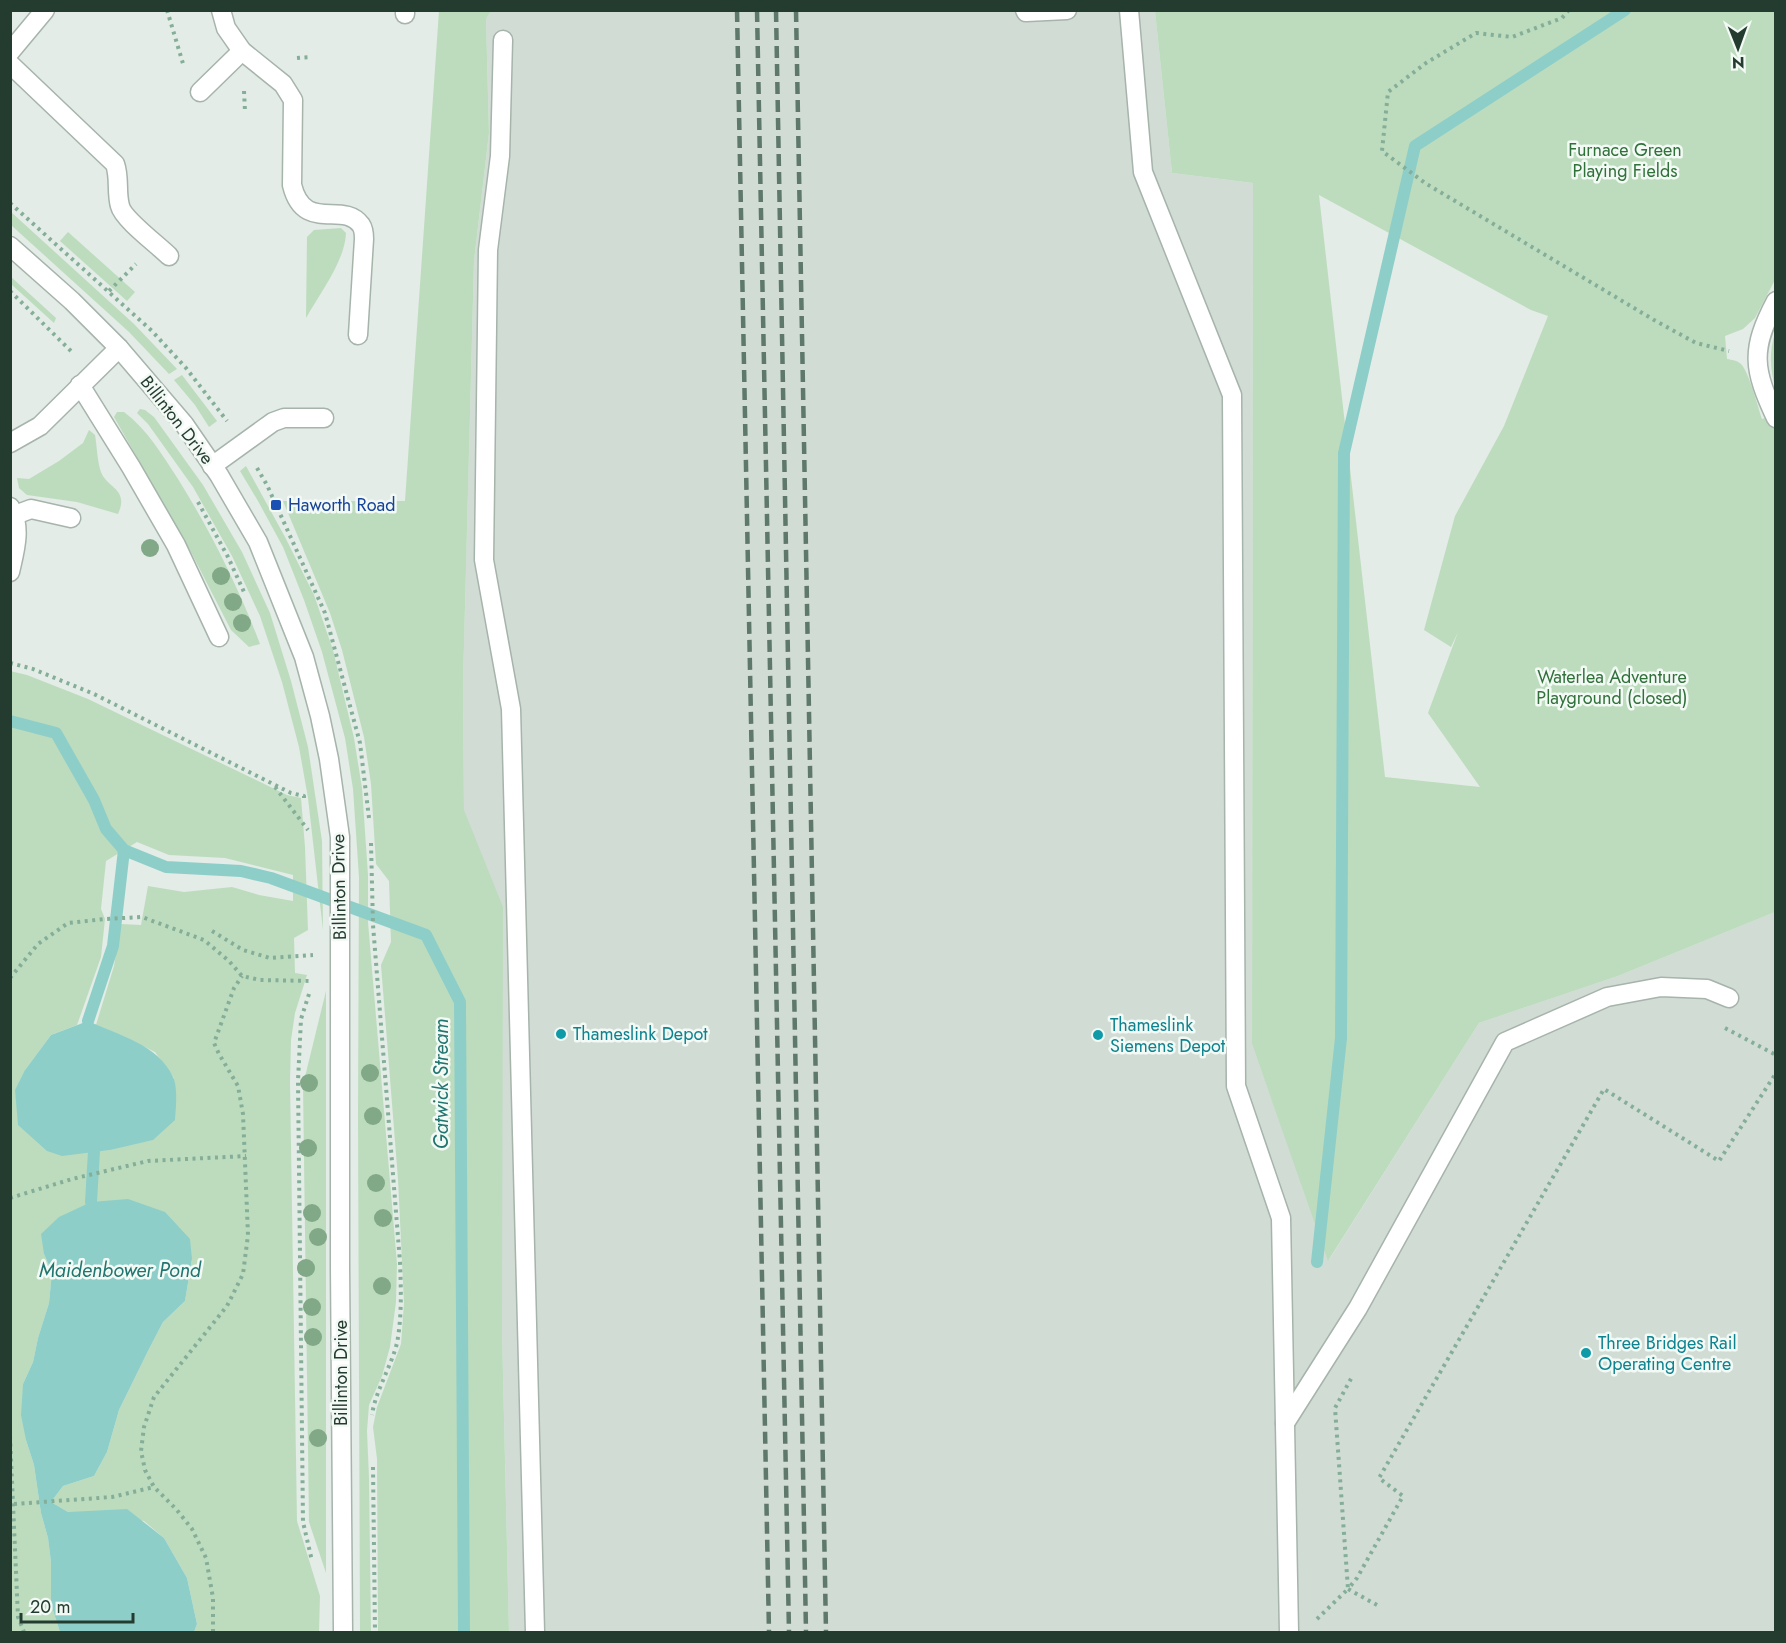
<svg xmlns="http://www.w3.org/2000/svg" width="1786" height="1643" viewBox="0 0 1786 1643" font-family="Jost,sans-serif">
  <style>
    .built { fill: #d1dcd5 }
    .green { fill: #bddcbe; fill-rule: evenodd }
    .water { fill: #8ecec9 }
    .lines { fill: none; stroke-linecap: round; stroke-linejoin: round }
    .stream { stroke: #8ecec9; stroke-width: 12 }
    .minor-casing { stroke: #a6b4ac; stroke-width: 21 }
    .path { stroke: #85ae98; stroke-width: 4; stroke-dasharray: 3 4.5; stroke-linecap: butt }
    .minor { stroke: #fff; stroke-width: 18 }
    .rail { stroke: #5e786b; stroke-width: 4.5; stroke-dasharray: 12 6; stroke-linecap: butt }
    .tree { fill: #81a887 }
    .transit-dot { fill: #1a4fb4; stroke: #f3f9f5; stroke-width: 2 }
    .culture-dot { fill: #0f9aa8; stroke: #f3f9f5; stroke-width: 2 }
    .labels { text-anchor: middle; stroke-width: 5; stroke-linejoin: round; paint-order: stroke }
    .park-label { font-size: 18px; fill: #30713a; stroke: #f3f9f5 }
    .street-label { font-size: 18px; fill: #243c30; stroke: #f3f9f5 }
    .transit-label { font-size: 18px; fill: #164399; stroke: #f3f9f5; text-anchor: start }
    .culture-label { font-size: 18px; fill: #0d838f; stroke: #f3f9f5; text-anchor: start }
    .water-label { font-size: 20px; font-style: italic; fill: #21756f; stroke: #f3f9f5 }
  </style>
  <rect width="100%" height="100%" fill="#e3ece6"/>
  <path class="built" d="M491 11H1155L1172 173 1253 183 1252 1044 1329 1260 1479 1023 1618 976 1775 912V1632H509L502 1331 464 810 463 684 474 261 489 133 486 19Z"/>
  <g class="green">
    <path d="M439 11H491L486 19 489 133 474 261 463 684 464 810 503 907 502 1331 509 1632H378L377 1459 373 1427 377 1407 401 1344 404 1303 398 1179 381 965 391 942 389 881 376 864 371 784 364 737 342 650 330 613 283 501H405Z"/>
    <path d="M1155 11H1775V280L1755 318 1743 329 1725 336 1727 359C1732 360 1737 360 1741 364 1749 372 1758 407 1762 419L1775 415V912L1618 976 1479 1023 1328 1261 1252 1044 1253 183 1172 173ZM1319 195 1531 310 1548 316 1504 426 1455 516 1424 630 1451 647 1458 632 1428 713 1480 787 1385 777Z"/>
    <path d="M11 212 134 324 177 369 169 374 129 332 11 225Z"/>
    <path d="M341 228 346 233C345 261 320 293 306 318L307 237 314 230Z"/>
    <path d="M68 232 135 292 127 301 60 241Z"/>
    <path d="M10 276 56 318 54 323 11 284Z"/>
    <path d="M1775 333H1776L1775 387C1770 368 1769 352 1775 333Z"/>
    <path d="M182 375 217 421 209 427 195 405 174 380Z"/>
    <path d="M140 409 145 410 154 417 203 485 242 552 270 613 291 681 308 747 322 841 323 930 308 798 299 747 282 682 260 616 232 556 193 487 148 424 137 413Z"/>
    <path d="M117 412H124C147 429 163 456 178 479 211 532 238 586 260 644L249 647 231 630 192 554 114 417Z"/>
    <path d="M89 430 95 435C97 446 97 458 100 469 105 489 130 487 118 514L77 502 27 495 19 488 17 478 29 479 59 461 83 443Z"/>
    <path d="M246 466 285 537 314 595 333 650 354 738 362 788 368 875V922L397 1264 396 1302 390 1347 382 1376 369 1405 367 1431 369 1478 371 1632H360L358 1117 359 877 353 789 345 738 322 652 304 600 283 547 258 501 240 471Z"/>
    <path d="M10 671 27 675 88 699 287 795 301 798 305 847 308 930 294 938 295 973 307 975 295 1013 291 1040 290 1082 297 1521 320 1596 319 1632H194L197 1624 187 1578 164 1538 144 1521 95 1512H68L51 1502 63 1486 94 1476 107 1452 119 1410 148 1351 163 1322 185 1301 192 1259 44 1254 52 1272 49 1303 38 1338 33 1362 23 1384 26 1440 34 1465 41 1513 48 1538 51 1562V1604L60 1632H11ZM137 842 169 855 225 858 293 875V901L259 895 232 887 184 892 148 886 141 925 121 924 114 966 96 1025 123 1036 155 1052 174 1078 110 1150 94 1151 25 1070 51 1035 77 1025 101 957 105 919 101 909 106 861Z"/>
    <path d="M326 991V1573L309 1522 303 1085Z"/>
  </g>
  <g class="water">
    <path d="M88 1021C118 1035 158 1044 173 1077 178 1087 176 1109 175 1120L153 1140 110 1150 62 1156 47 1151 18 1125 15 1090 25 1070 51 1035Z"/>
    <path d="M128 1199 165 1212 190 1239 192 1259 185 1301 163 1322 148 1351 119 1410 107 1452 94 1476 63 1486 51 1502 68 1512 127 1509 164 1538 187 1578 197 1624 194 1632H60L51 1604V1562L48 1538 41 1513 34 1465 26 1440 21 1415 23 1384 33 1362 38 1338 49 1303 52 1272 44 1254 41 1234 59 1217 91 1202Z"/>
  </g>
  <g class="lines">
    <g class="stream">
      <path d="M10 721 56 733 94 800 106 829 124 850 166 867 241 871 271 878 426 935 460 1002 464 1632"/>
      <path d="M88 1021 113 946 124 850"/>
      <path d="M91 1202 94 1151"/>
      <path d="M1317 1262 1341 1038 1344 453 1415 146 1625 10"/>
    </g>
    <g class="minor-casing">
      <g id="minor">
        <path d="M221 10 226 28 242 51 283 84 293 100 292 185C304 234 343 200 361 225 363 228 364 234 364 239L358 335"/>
        <path d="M405 10V14"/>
        <path d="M1025 10 1026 12 1067 10"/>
        <path d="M1129 10 1143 172 1232 395 1236 1086 1281 1218 1289 1632"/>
        <path d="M503 40 500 156 488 250 484 560 511 709 535 1632"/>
        <path d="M10 52 45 10"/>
        <path d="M10 64 115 164C120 178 116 192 120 206 123 219 158 245 169 256"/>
        <path d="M200 92 242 51"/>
        <path d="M10 246 72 301 119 348 184 424 219 475 258 542 304 657 320 716 329 759 340 837V1267L343 1632"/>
        <path d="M1776 301C1750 350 1753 369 1776 418"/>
        <path d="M80 385 131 467 176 545 219 637"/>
        <path d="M10 443 40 426 119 348"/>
        <path d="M212 466 273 422 284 418H324"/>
        <path d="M10 507C22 527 15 550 10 572"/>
        <path d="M15 515 31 509 71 518"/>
        <path d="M1285 1423 1358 1308 1505 1042 1607 997 1661 987 1707 989 1729 998"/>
      </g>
    </g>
    <g class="path">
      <path d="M167 10 184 67"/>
      <path d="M1569 10 1562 18 1512 37 1476 33 1426 63 1388 92 1382 151 1425 183 1654 320 1696 343 1729 351"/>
      <path d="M297 58 311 57"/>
      <path d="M244 91 245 111"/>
      <path d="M10 203 152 331 186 368 227 421"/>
      <path d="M10 291 73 353"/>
      <path d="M109 291 136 264"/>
      <path d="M257 468 267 485 325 613 360 743 369 818"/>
      <path d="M198 502 228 557 244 592"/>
      <path d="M10 663 33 669 94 694 291 793 304 796V799"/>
      <path d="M275 787 308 830"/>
      <path d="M371 843 373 925 400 1262C401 1289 402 1317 397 1343 391 1367 375 1392 372 1415"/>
      <path d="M212 931 243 950 270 958 313 955"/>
      <path d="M10 978 38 944 68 923 105 919 142 917 204 940 229 961 242 976 260 980 312 981"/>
      <path d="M309 994 301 1019 298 1081 303 1522 312 1561"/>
      <path d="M1725 1028 1776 1055"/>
      <path d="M10 1198 72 1179 148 1161 246 1156"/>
      <path d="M10 1436 18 1617 24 1632"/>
      <path d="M373 1467 375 1632"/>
      <path d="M14 1504 112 1497 154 1487"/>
      <path d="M1377 1605 1348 1589 1357 1578 1403 1496 1379 1478 1604 1089 1719 1161 1776 1073"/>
      <path d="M1317 1619 1348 1589 1335 1408 1353 1375"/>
      <path d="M213 1632V1598L206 1558 192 1529 176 1509 154 1487 145 1470 141 1451 144 1427 154 1397 227 1306 243 1274 248 1235 243 1114 238 1086 219 1054 214 1043 234 988 242 976"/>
    </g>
    <use href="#minor" class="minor"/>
    <g class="rail">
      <path d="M737 10 769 1632"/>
      <path d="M757 10 789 1632"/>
      <path d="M776 10 806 1632"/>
      <path d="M796 10 826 1632"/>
    </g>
  </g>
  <g class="tree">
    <circle cx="150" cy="548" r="9"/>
    <circle cx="221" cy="576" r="9"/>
    <circle cx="233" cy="602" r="9"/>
    <circle cx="242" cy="623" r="9"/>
    <circle cx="370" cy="1073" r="9"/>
    <circle cx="309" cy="1083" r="9"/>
    <circle cx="373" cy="1116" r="9"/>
    <circle cx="308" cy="1148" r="9"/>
    <circle cx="376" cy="1183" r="9"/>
    <circle cx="312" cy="1213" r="9"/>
    <circle cx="383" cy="1218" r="9"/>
    <circle cx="318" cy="1237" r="9"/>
    <circle cx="306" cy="1268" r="9"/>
    <circle cx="382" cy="1286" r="9"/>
    <circle cx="312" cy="1307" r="9"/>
    <circle cx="313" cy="1337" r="9"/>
    <circle cx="318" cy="1438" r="9"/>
  </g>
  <rect class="transit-dot" x="270" y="499" width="12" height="12" rx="3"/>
  <g class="culture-dot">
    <circle cx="561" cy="1034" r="6"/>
    <circle cx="1098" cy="1035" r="6"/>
    <circle cx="1586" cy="1353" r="6"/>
  </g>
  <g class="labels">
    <g class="park-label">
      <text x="1625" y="156">Furnace Green<tspan x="1625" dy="21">Playing Fields</tspan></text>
      <text x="1612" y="683">Waterlea Adventure<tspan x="1612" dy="21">Playground (closed)</tspan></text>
    </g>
    <g class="street-label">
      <text transform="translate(177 420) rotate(52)" y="6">Billinton Drive</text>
      <text transform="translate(339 887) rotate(-91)" y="6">Billinton Drive</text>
      <text transform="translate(341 1373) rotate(-90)" y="6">Billinton Drive</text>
    </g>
    <g class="transit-label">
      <text x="288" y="511">Haworth Road</text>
    </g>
    <g class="culture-label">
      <text x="1110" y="1031">Thameslink<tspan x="1110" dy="21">Siemens Depot</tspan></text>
      <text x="573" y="1040">Thameslink Depot</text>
      <text x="1598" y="1349">Three Bridges Rail<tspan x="1598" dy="21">Operating Centre</tspan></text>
    </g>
    <g class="water-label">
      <text transform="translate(441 1084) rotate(-90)" y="7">Gatwick Stream</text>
      <text x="120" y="1277">Maidenbower Pond</text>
    </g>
  </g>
  <rect width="1786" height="1643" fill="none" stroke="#243c30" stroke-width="24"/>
  <g transform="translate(1738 48) rotate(179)" stroke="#f3f9f5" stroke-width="4.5" paint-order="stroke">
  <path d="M0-4.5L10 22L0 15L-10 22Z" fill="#243c30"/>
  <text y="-9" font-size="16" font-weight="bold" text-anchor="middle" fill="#243c30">N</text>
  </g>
  <path d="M21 1613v9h112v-9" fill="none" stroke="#243c30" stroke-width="3"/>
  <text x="30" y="1613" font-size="18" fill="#243c30" stroke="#f3f9f5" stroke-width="4.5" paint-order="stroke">20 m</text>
</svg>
